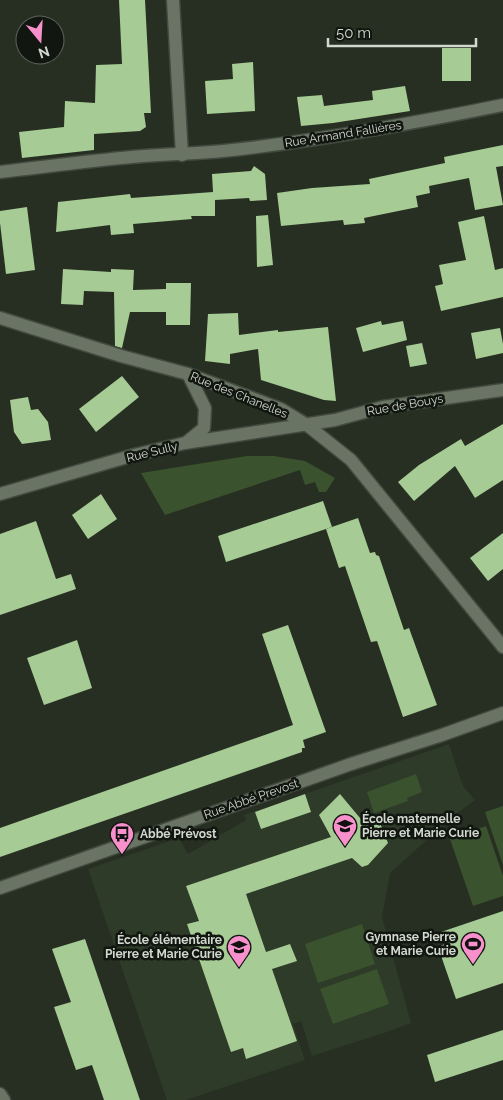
<svg xmlns="http://www.w3.org/2000/svg" width="503" height="1100" viewBox="0 0 503 1100" font-family="Raleway,sans-serif">
  <style>
    .built { fill: #2e3b28 }
    .green { fill: #3a522e }
    .building { fill: #a6cb94 }
    .lines { fill: none; stroke-linecap: round; stroke-linejoin: round }
    .minor-casing { stroke: #42493e; stroke-width: 15 }
    .tertiary-casing { stroke: #42493e; stroke-width: 15 }
    .minor { stroke: #697464; stroke-width: 12 }
    .tertiary { stroke: #697464; stroke-width: 12 }
    .labels { text-anchor: middle; stroke-width: 5; stroke-linejoin: round; paint-order: stroke }
    .street-label { font-size: 12px; fill: #d2d8cf; stroke: #121610 }
    .poi-label { font-size: 12px; font-weight: bold; fill: #d2d8cf; stroke: #121610; text-anchor: start }
  </style>
  <rect width="100%" height="100%" fill="#262f22"/>
  <path class="built" d="M449 744 463 786 475 800 456 814 390 873 382 917 411 1023 390 1031 312 1056 301 1021 293 1024 305 1060 186 1100H167L88 869 179 838 188 854 246 820 244 815Z"/>
  <g class="green">
    <path d="M247 456H274L305 461 335 478 326 492H319L315 482 305 485 300 470 165 515 141 473Z"/>
    <path d="M416 774 422 792 407 798 408 801 374 813 367 792Z"/>
    <path d="M503 806V865L485 812Z"/>
    <path d="M486 826 503 876V896L473 906 450 839Z"/>
    <path d="M362 924 375 964 318 983 305 944Z"/>
    <path d="M377 969 389 1004 333 1024 320 989Z"/>
  </g>
  <g class="building">
    <path d="M119 0H145L151 113H144L146 127 140 131 94 134V150L22 158 19 132 64 127 65 101 95 103 96 65 122 64Z"/>
    <rect x="442" y="48" width="29" height="33"/>
    <path d="M253 62 255 111 207 114 205 81 233 79 232 64Z"/>
    <path d="M405 86 410 111 333 123 301 126 297 97 322 95 324 106 373 100 372 91Z"/>
    <path d="M503 145V166L496 167 503 205 475 210 469 178 429 186 430 193 416 196 418 207 364 218 365 223 344 225 343 220 281 226 277 193 312 188 370 184 369 179 445 163 444 157Z"/>
    <path d="M254 166 265 174 267 200 250 201 249 198 215 200V216H191L192 219 133 224 134 233 111 235 110 225 56 232 58 202 130 194 131 198 213 192 212 174 251 171Z"/>
    <path d="M27 207 35 270 6 274 0 223V211Z"/>
    <path d="M268 215 273 265 257 267 256 216Z"/>
    <path d="M484 216 495 270 503 268V297L441 311 435 286 443 284 439 265 466 260 458 222Z"/>
    <path d="M63 269 111 272V269L134 270 133 290 166 289V283H191L190 325H166V312H130L122 348 115 346 114 292 84 291 83 305 61 304Z"/>
    <path d="M238 313 239 335 278 330V332L328 327 336 401 324 400 261 380 258 349 230 354V364L205 361 208 314Z"/>
    <path d="M381 321 382 325 403 321 407 340 363 352 356 328Z"/>
    <path d="M500 328 503 344V353L476 359 471 333Z"/>
    <path d="M422 343 427 364 410 367 406 346Z"/>
    <path d="M122 376 139 397 96 432 79 409Z"/>
    <path d="M28 397 31 410 38 409 48 422 51 440 22 444 14 432 10 400Z"/>
    <path d="M503 424V480L475 498 455 466 414 501 398 482 419 465 461 439 465 446Z"/>
    <path d="M101 494 117 519 88 539 72 515Z"/>
    <path d="M323 501 332 527 226 562 218 536Z"/>
    <path d="M358 518 370 553 375 552 376 555 379 556 404 630 409 628 437 705 403 717 377 641 371 642 345 566 339 568 326 529Z"/>
    <path d="M36 521 56 579 71 574 76 589 0 615V534Z"/>
    <path d="M503 533V569L488 581 470 558Z"/>
    <path d="M288 625 326 732 303 740 305 748H302V752L0 857V828L293 725 262 634Z"/>
    <path d="M77 640 92 688 44 705 27 658Z"/>
    <path d="M305 794 311 812 261 829 255 812Z"/>
    <path d="M340 794 365 824 378 818 388 843 368 865 362 867 352 858 246 894 266 952 290 944 297 961 272 969 297 1041 246 1059 243 1048 231 1052 187 924 199 921 186 886 331 837 319 815Z"/>
    <path d="M503 911V983L456 999 438 947 445 944 441 932Z"/>
    <path d="M85 939 140 1100H104L92 1065 76 1070 54 1007 71 1002 52 949Z"/>
    <path d="M503 1030V1060L435 1082 427 1055Z"/>
  </g>
  <g class="lines">
    <g class="minor-casing">
      <g id="minor">
        <path d="M173 0 182 155"/>
        <path d="M187 442 204 428 205 408 188 374"/>
        <path d="M0 494 134 455 185 443 335 420 383 407 503 390"/>
        <path d="M0 1094 4 1100"/>
      </g>
    </g>
    <g class="tertiary-casing">
      <g id="tertiary">
        <path d="M0 172C44 167 88 161 132 157 162 154 192 154 223 151 317 141 410 124 503 105"/>
        <path d="M0 318 121 356 188 374 281 409 307 425 351 460 503 647"/>
        <path d="M0 888 351 764 442 735 503 713"/>
      </g>
    </g>
    <use href="#minor" class="minor"/>
    <use href="#tertiary" class="tertiary"/>
  </g>
  <defs>
    <g id="school-pin" transform="scale(1.25)"><path d="M0 17L-7.5 6A9.5 9.5 0 1 1 7.5 6Z" fill="#f890cb" stroke="#121610"/><path d="M0-5L7-2L0 1L-7-2ZM-4 1L0 2.5L4 1V4Q0 6-4 4Z" fill="#111"/></g>
    <g id="bus-pin" transform="scale(1.25)"><path d="M0 17L-7.5 6A9.5 9.5 0 1 1 7.5 6Z" fill="#f890cb" stroke="#121610"/><path d="M-5-6H5V4H4V6H2V4H-2V6H-4V4H-5ZM-3.5-4V0h7V-4ZM-3.5 1.2v1.5H-2V1.2ZM2 1.2v1.5H3.5V1.2Z" fill="#111"/></g>
    <g id="stadium-pin" transform="scale(1.25)"><path d="M0 17L-7.5 6A9.5 9.5 0 1 1 7.5 6Z" fill="#f890cb" stroke="#121610"/><path d="M0-5a6.5 5 0 1 0 0 10a6.5 5 0 1 0 0-10ZM-3.5-1.8h7v3.6h-7Z" fill="#111"/></g>
  </defs>
  <g fill-rule="evenodd">
    <use href="#school-pin" x="345" y="826"/>
    <use href="#bus-pin" x="122" y="834"/>
    <use href="#stadium-pin" x="473" y="944"/>
    <use href="#school-pin" x="239" y="947"/>
  </g>
  <g class="labels">
    <g class="street-label">
      <text transform="translate(343 134) rotate(-9)" y="4">Rue Armand Fallières</text>
      <text transform="translate(239 395) rotate(22)" y="4">Rue des Chanelles</text>
      <text transform="translate(405 405) rotate(-10)" y="4">Rue de Bouys</text>
      <text transform="translate(152 452) rotate(-14)" y="4">Rue Sully</text>
      <text transform="translate(251 799) rotate(-19)" y="4">Rue Abbé Prevost</text>
    </g>
    <g class="poi-label">
      <text x="362" y="823">École maternelle<tspan x="362" dy="14">Pierre et Marie Curie</tspan></text>
      <text x="140" y="838">Abbé Prévost</text>
      <text x="456" y="941" text-anchor="end">Gymnase Pierre<tspan x="456" dy="14">et Marie Curie</tspan></text>
      <text x="222" y="944" text-anchor="end">École élémentaire<tspan x="222" dy="14">Pierre et Marie Curie</tspan></text>
    </g>
  </g>
  <g transform="translate(40 40) rotate(162)"><circle r="24" fill="#121610" stroke="#5f645c"/>
  <path d="M0-4L9 19L0 12L-9 19Z" fill="#f890cb"/>
  <text y="-8" font-size="14" font-weight="bold" text-anchor="middle" fill="#d2d8cf">N</text>
  </g>
  <path d="M328 38v8h148v-8" fill="none" stroke="#d2d8cf" stroke-width="2.5"/>
  <text x="336" y="38" font-size="15" fill="#d2d8cf" stroke="#121610" stroke-width="4" paint-order="stroke">50 m</text>
</svg>
